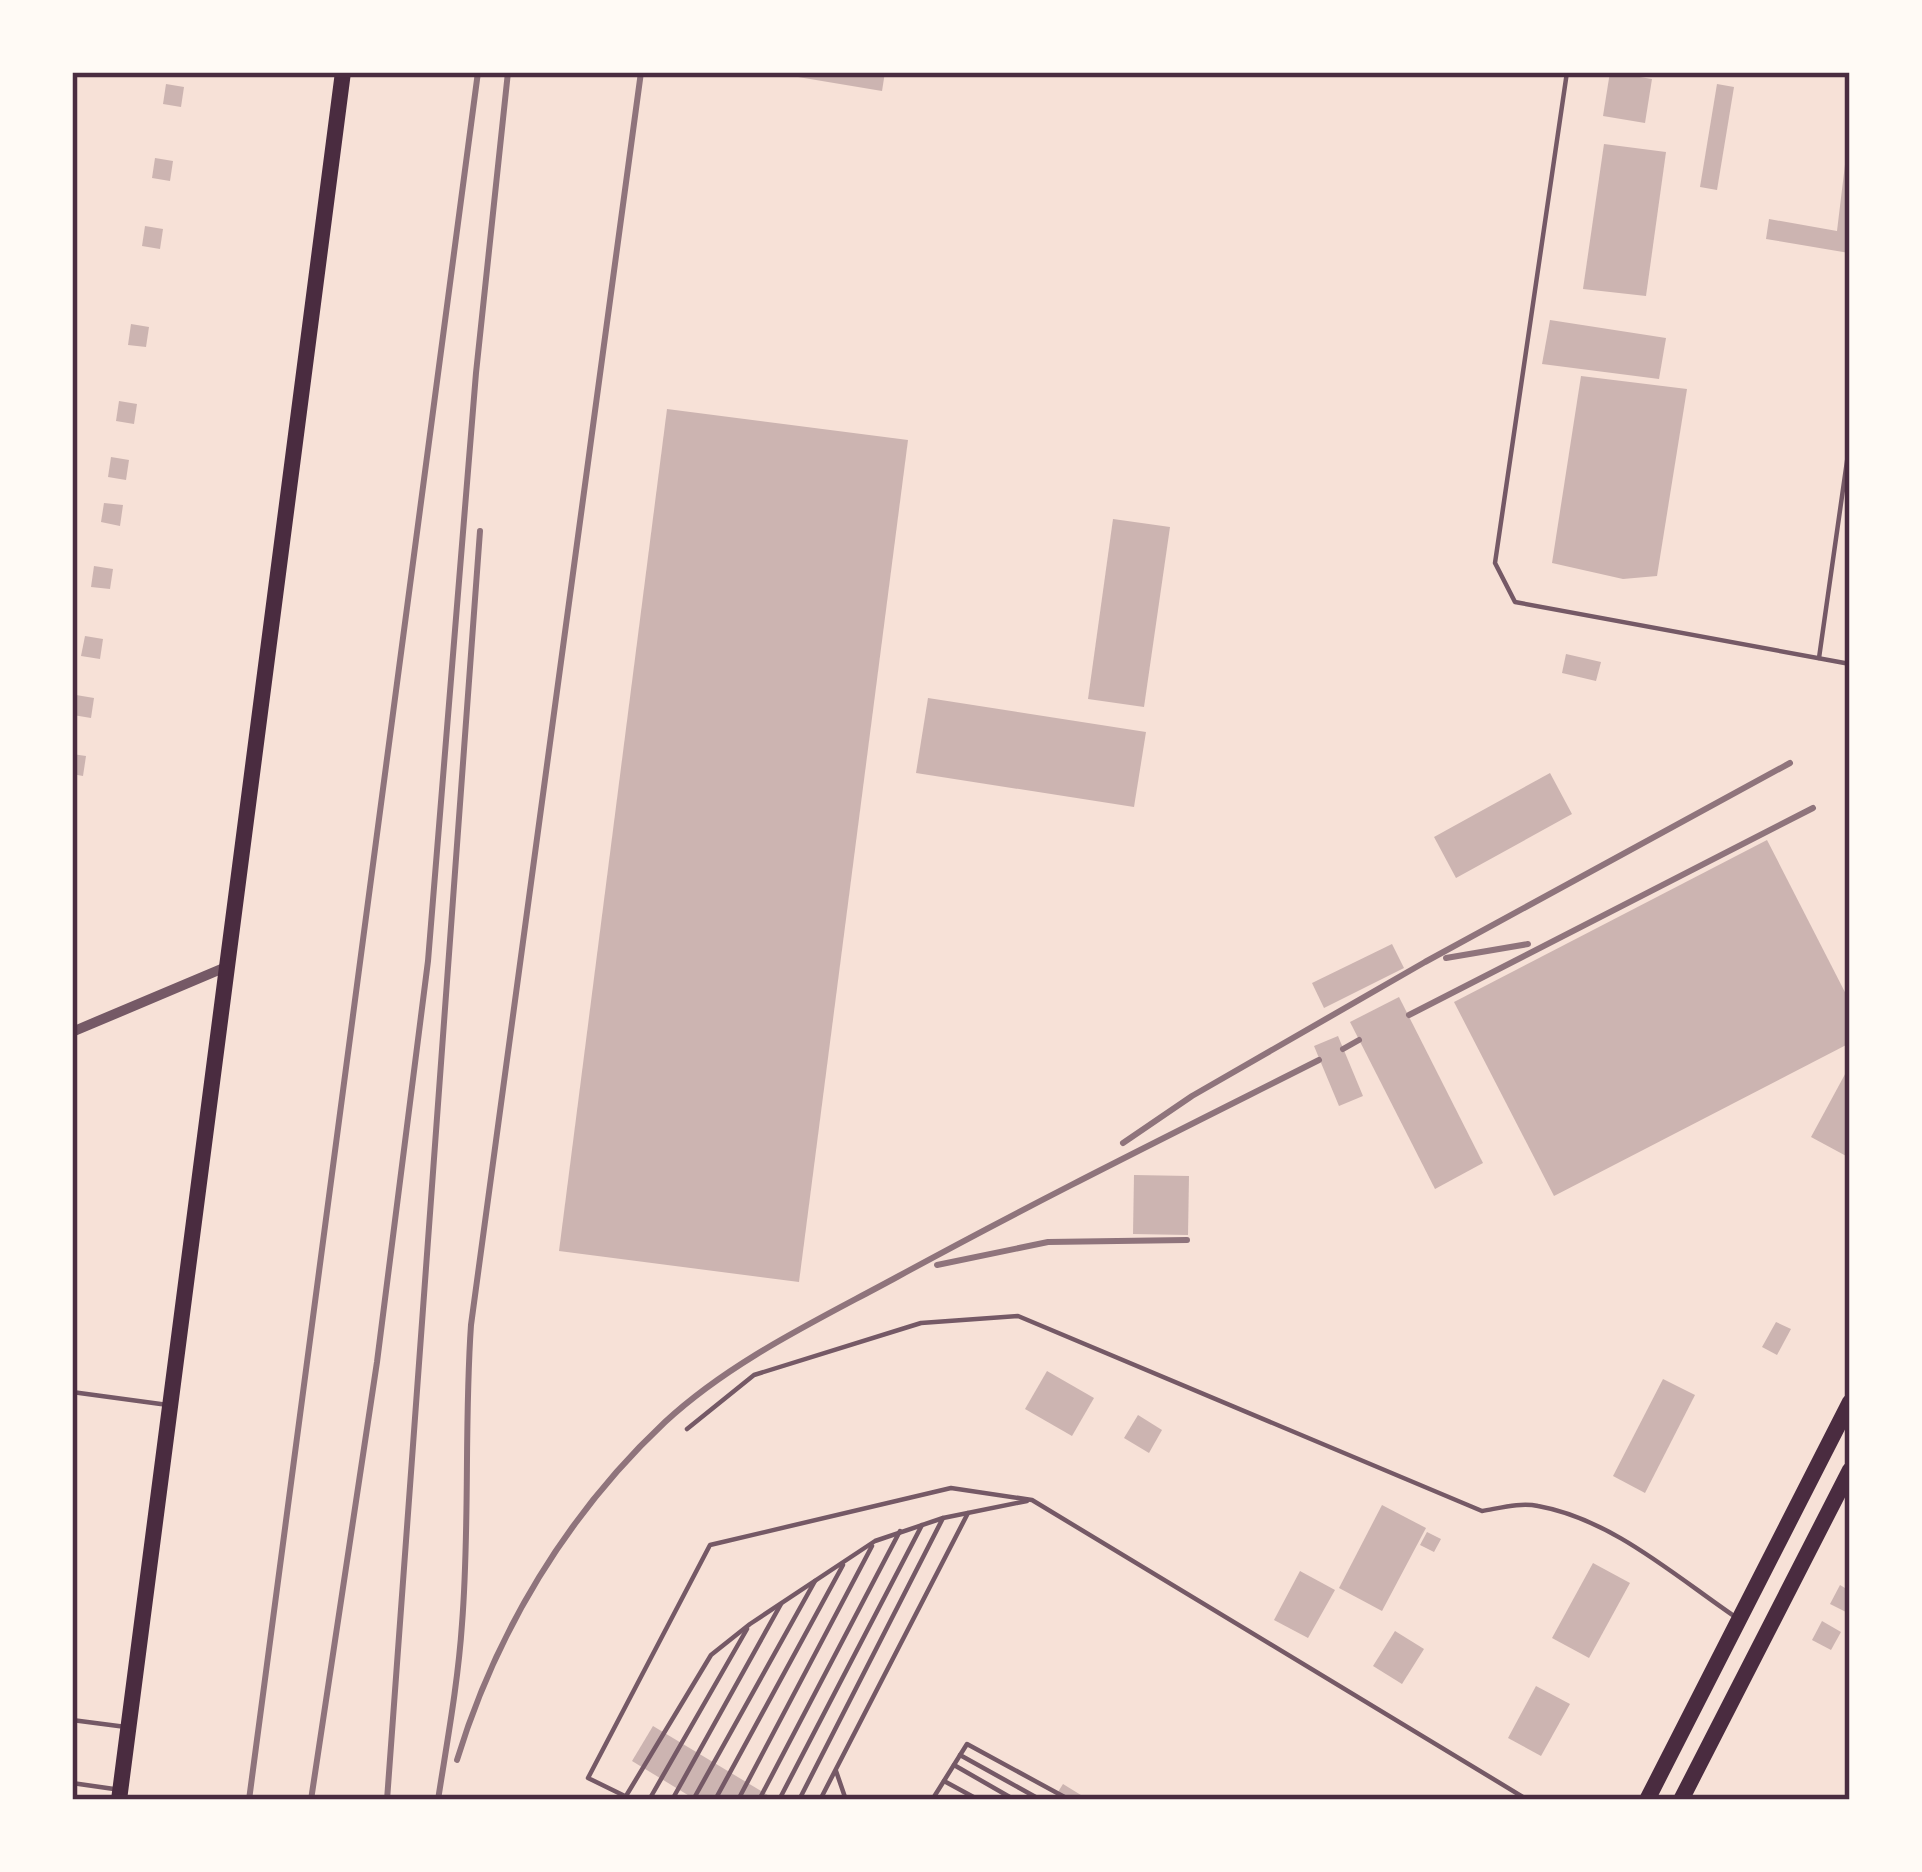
<svg xmlns="http://www.w3.org/2000/svg" width="1922" height="1872" viewBox="0 0 1922 1872" font-family="Ubuntu,sans-serif">
  <style>
    .building { fill: #ccb4b1 }
    .lines { fill: none; stroke-linecap: round; stroke-linejoin: round }
    .service { stroke: #755966; stroke-width: 4.5 }
    .minor { stroke: #755966; stroke-width: 10 }
    .primary { stroke: #4a2c40; stroke-width: 16 }
    .rail { stroke: #8f747c; stroke-width: 6 }
    .neatline { fill: none; stroke: #4a2c40; stroke-width: 4.5 }
  </style>
  <rect width="100%" height="100%" fill="#f7e1d7"/>
  <g class="building">
    <path d="M768 72H885L882 91Z"/>
    <path d="M1610 72 1652 79 1645 123 1603 116Z"/>
    <path d="M166 84 184 87 181 107 163 104Z"/>
    <path d="M1717 84 1734 87 1717 190 1700 187Z"/>
    <path d="M1604 144 1666 152 1646 296 1583 289Z"/>
    <path d="M1847 148 1849 253 1766 239 1769 219 1837 231Z"/>
    <path d="M155 158 173 161 170 181 152 178Z"/>
    <path d="M145 226 163 229 160 249 142 246Z"/>
    <path d="M1550 320 1666 338 1659 379 1542 364Z"/>
    <path d="M131 324 149 327 146 347 128 345Z"/>
    <path d="M1581 376 1687 389 1657 576 1623 579 1552 563Z"/>
    <path d="M119 401 137 404 134 424 116 421Z"/>
    <path d="M667 409 908 440 799 1282 559 1251Z"/>
    <path d="M111 457 129 460 126 480 108 477Z"/>
    <path d="M104 503 123 505 120 526 101 522Z"/>
    <path d="M1113 519 1170 527 1144 707 1088 699Z"/>
    <path d="M94 566 113 569 110 589 91 587Z"/>
    <path d="M85 636 103 639 100 659 81 656Z"/>
    <path d="M1566 654 1601 662 1596 681 1562 673Z"/>
    <path d="M76 695 94 698 91 718 73 715Z"/>
    <path d="M928 698 1146 732 1134 807 916 773Z"/>
    <path d="M72 754 86 756 83 776 72 774Z"/>
    <path d="M1550 773 1572 814 1456 878 1434 837Z"/>
    <path d="M1767 840 1850 1002V1043L1554 1196 1454 1002Z"/>
    <path d="M1392 944 1404 968 1324 1008 1312 983Z"/>
    <path d="M1399 997 1483 1163 1435 1189 1350 1022Z"/>
    <path d="M1338 1036 1363 1096 1339 1106 1314 1046Z"/>
    <path d="M1850 1065V1154L1848 1157 1811 1137Z"/>
    <path d="M1134 1175 1189 1176 1188 1235 1133 1234Z"/>
    <path d="M1776 1322 1791 1329 1777 1355 1762 1347Z"/>
    <path d="M1047 1371 1094 1398 1072 1436 1025 1409Z"/>
    <path d="M1663 1379 1695 1395 1645 1493 1613 1476Z"/>
    <path d="M1138 1415 1162 1430 1149 1453 1124 1438Z"/>
    <path d="M1382 1505 1426 1528 1382 1611 1339 1588Z"/>
    <path d="M1427 1532 1441 1539 1434 1552 1420 1545Z"/>
    <path d="M1593 1563 1630 1583 1589 1658 1552 1638Z"/>
    <path d="M1300 1571 1335 1590 1308 1638 1274 1620Z"/>
    <path d="M1840 1585 1850 1591V1614L1830 1604Z"/>
    <path d="M1822 1621 1841 1632 1831 1650 1812 1640Z"/>
    <path d="M1395 1631 1424 1649 1402 1684 1373 1666Z"/>
    <path d="M1536 1686 1570 1704 1541 1756 1508 1738Z"/>
    <path d="M653 1726 776 1800H696L632 1761Z"/>
    <path d="M1063 1784 1089 1800H1053Z"/>
  </g>
  <g class="lines">
    <g class="service">
      <path d="M1567 72 1495 563 1515 602 1850 664"/>
      <path d="M1819 658 1850 440"/>
      <path d="M72 1392 168 1405"/>
      <path d="M687 1429 754 1375 921 1323 1018 1316 1482 1511C1500 1508 1521 1502 1538 1506 1611 1519 1674 1575 1734 1616"/>
      <path d="M72 1720 126 1727"/>
      <path d="M960 1755 1041 1800"/>
      <path d="M954 1765 1015 1800"/>
      <path d="M836 1771 846 1800"/>
      <path d="M944 1781 979 1800"/>
      <path d="M72 1783 114 1789"/>
      <path d="M626 1796 711 1655 750 1624 875 1541 943 1518 1027 1501"/>
      <path d="M633 1800 588 1778 710 1545 951 1488 1032 1500 1528 1800"/>
      <path d="M649 1800 747 1629"/>
      <path d="M672 1800 781 1604"/>
      <path d="M693 1800 815 1581"/>
      <path d="M715 1800 843 1565"/>
      <path d="M738 1800 872 1546"/>
      <path d="M759 1800 900 1531"/>
      <path d="M779 1800 922 1525"/>
      <path d="M799 1800 943 1518"/>
      <path d="M820 1800 968 1513"/>
      <path d="M932 1800 967 1744 1070 1800"/>
    </g>
    <path class="minor" d="M72 1032 226 967"/>
    <g class="primary">
      <path d="M119 1800 343 72"/>
      <path d="M1647 1800 1850 1402"/>
      <path d="M1681 1800 1850 1470"/>
    </g>
    <g class="rail">
      <path d="M1446 958 1528 944"/>
      <path d="M1409 1015 1813 808"/>
      <path d="M1343 1049 1359 1040"/>
      <path d="M1123 1143 1192 1096 1425 962 1790 763"/>
      <path d="M937 1265 1048 1242 1187 1240"/>
      <path d="M457 1760C496 1632 567 1514 665 1422 732 1360 818 1320 897 1277 1036 1201 1178 1131 1319 1060"/>
      <path d="M249 1800 478 72"/>
      <path d="M311 1800 377 1362 428 961 476 373 508 72"/>
      <path d="M387 1800 480 531"/>
      <path d="M438 1800C447 1742 458 1683 462 1624 470 1524 464 1425 471 1325L641 72"/>
    </g>
  </g>
  <rect width="1922" height="1872" fill="none" stroke="#fffaf5" stroke-width="150"/>
  <rect x="75" y="75" width="1772" height="1722" class="neatline"/>
</svg>
